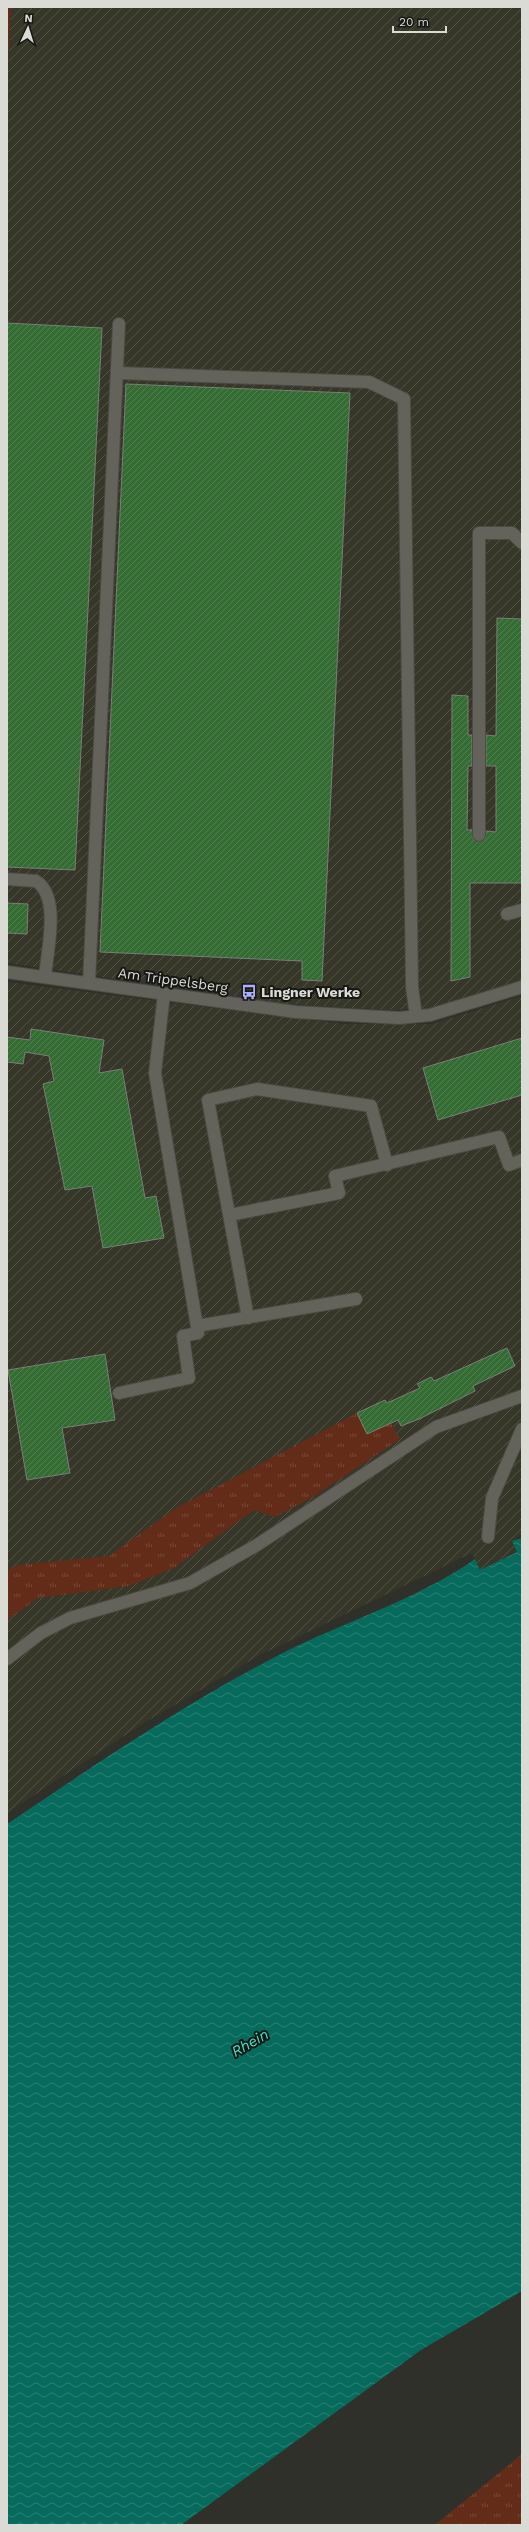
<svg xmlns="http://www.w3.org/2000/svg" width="529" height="2532" viewBox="0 0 529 2532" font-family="'Work Sans',sans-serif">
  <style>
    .industrial { fill: url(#industrial-furrows) }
    .grass { fill: url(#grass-tufts) }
    .water { fill: url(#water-waves) }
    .building { fill: url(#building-hatch); stroke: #797f79 }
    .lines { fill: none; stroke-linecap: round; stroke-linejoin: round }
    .minor-casing { stroke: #4b4b44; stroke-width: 14 }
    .minor { stroke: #63635b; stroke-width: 12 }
    .labels { text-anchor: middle; stroke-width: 4; stroke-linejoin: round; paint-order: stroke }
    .street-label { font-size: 14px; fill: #dbdbd6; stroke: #171714 }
    .poi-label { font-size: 14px; font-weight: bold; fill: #dbdbd6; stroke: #171714; text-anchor: start }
    .water-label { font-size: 15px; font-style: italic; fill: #3ee0c4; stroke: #171714 }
  </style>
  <defs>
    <pattern id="industrial-furrows" width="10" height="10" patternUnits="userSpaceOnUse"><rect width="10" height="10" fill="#363729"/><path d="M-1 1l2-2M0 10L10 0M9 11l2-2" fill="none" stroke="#525347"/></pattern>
    <pattern id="grass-tufts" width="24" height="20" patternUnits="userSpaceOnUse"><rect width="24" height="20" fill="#622c19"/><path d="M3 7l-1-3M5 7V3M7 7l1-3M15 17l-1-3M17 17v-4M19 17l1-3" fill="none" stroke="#784a3a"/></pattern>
    <pattern id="water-waves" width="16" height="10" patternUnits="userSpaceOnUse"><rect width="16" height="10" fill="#066b5c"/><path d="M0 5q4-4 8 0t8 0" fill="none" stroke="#2a8073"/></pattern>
    <pattern id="building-hatch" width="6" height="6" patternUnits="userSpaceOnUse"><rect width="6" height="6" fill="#346c33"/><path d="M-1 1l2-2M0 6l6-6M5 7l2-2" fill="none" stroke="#518050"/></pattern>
  </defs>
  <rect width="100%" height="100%" fill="#2f3029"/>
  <g class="industrial">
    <path d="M11 7H522V980L427 1009 387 1010 289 1004 7 963V86Z"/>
    <path d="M7 982 343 1024H432L522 996V1534L512 1541 517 1552 480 1570 472 1553 258 1656 144 1723 7 1813Z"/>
  </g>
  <g class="grass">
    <path d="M7 7H11L7 86Z"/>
    <path d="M357 1413 367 1434 391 1423 400 1439 313 1497 275 1517 254 1510 174 1568 129 1586 38 1598 7 1620V1571L17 1565 109 1556 174 1509Z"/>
    <path d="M522 2454V2525H435Z"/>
  </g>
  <path class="water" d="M522 1538V2291L421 2350 181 2525H7V1824C95 1765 182 1705 277 1656 342 1622 415 1601 475 1559L480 1570 517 1552 512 1541Z"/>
  <g class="building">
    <path d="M7 323 102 328 75 870 7 867Z"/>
    <path d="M126 384 350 393 322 981 302 980V961L100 952Z"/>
    <path d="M497 618 522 619V883H470V977L451 981 452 695 468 696V735H472V766H468L467 830H472L473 839 479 842 485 839 486 831 496 832V766H486V735L496 736Z"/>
    <path d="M7 903 28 904 27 934 7 933Z"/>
    <path d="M31 1029 104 1040 99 1073 122 1069 145 1198 156 1196 164 1238 103 1248 92 1186 65 1190 43 1084 54 1081 49 1056 25 1052 23 1064 7 1062V1037L30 1040Z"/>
    <path d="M522 1038V1095L438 1120 423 1068Z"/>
    <path d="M507 1348 515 1366 473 1386 475 1391 419 1419 401 1426 398 1420 367 1434 357 1413 385 1400 387 1403 420 1388 417 1384 431 1377 434 1381Z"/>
    <path d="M105 1354 115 1420 62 1428 70 1473 27 1480 8 1370Z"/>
  </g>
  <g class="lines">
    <g class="minor-casing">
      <g id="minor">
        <path d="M119 373 369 382 404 399 412 987 416 1016"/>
        <path d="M479 835V533H512L522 543"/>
        <path d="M7 879 36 881C61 897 47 951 45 977"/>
        <path d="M507 914 522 910"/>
        <path d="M7 972 296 1012 399 1018 430 1015 522 987"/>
        <path d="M89 983 119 324"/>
        <path d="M230 1215 339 1193 335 1176 499 1137 509 1165 522 1160"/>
        <path d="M248 1318 208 1100 257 1089 371 1106 387 1165"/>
        <path d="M197 1326 356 1299"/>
        <path d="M119 1393 189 1378 183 1336 198 1333 155 1073 164 994"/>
        <path d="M488 1537 492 1498 522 1429"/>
        <path d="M7 1659 41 1633 70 1618 190 1583 257 1545 436 1427 522 1396"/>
      </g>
    </g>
    <use href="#minor" class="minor"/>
  </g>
  <defs>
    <g id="bus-bare" transform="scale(1.2)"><path d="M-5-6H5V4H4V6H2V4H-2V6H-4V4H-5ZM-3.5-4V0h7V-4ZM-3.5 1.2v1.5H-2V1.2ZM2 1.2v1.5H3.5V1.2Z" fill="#acaffb" stroke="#171714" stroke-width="2.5" paint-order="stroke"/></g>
  </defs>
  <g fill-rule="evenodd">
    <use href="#bus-bare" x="249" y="992"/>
  </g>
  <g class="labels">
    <g class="street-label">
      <text transform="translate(173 980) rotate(8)" y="5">Am Trippelsberg</text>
    </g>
    <g class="poi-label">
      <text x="261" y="997">Lingner Werke</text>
    </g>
    <g class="water-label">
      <text transform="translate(250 2043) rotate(-30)" y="5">Rhein</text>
    </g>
  </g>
  <rect width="529" height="2532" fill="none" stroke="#dbdbd6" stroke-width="16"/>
  <g transform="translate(28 28) rotate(4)" stroke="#171714" stroke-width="3" paint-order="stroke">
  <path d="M0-3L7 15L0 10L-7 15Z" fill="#dbdbd6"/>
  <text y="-6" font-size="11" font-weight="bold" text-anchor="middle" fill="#dbdbd6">N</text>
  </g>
  <path d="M393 26v6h53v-6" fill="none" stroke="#dbdbd6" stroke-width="2"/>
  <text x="399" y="26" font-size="12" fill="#dbdbd6" stroke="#171714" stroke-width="3" paint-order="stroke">20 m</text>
</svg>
